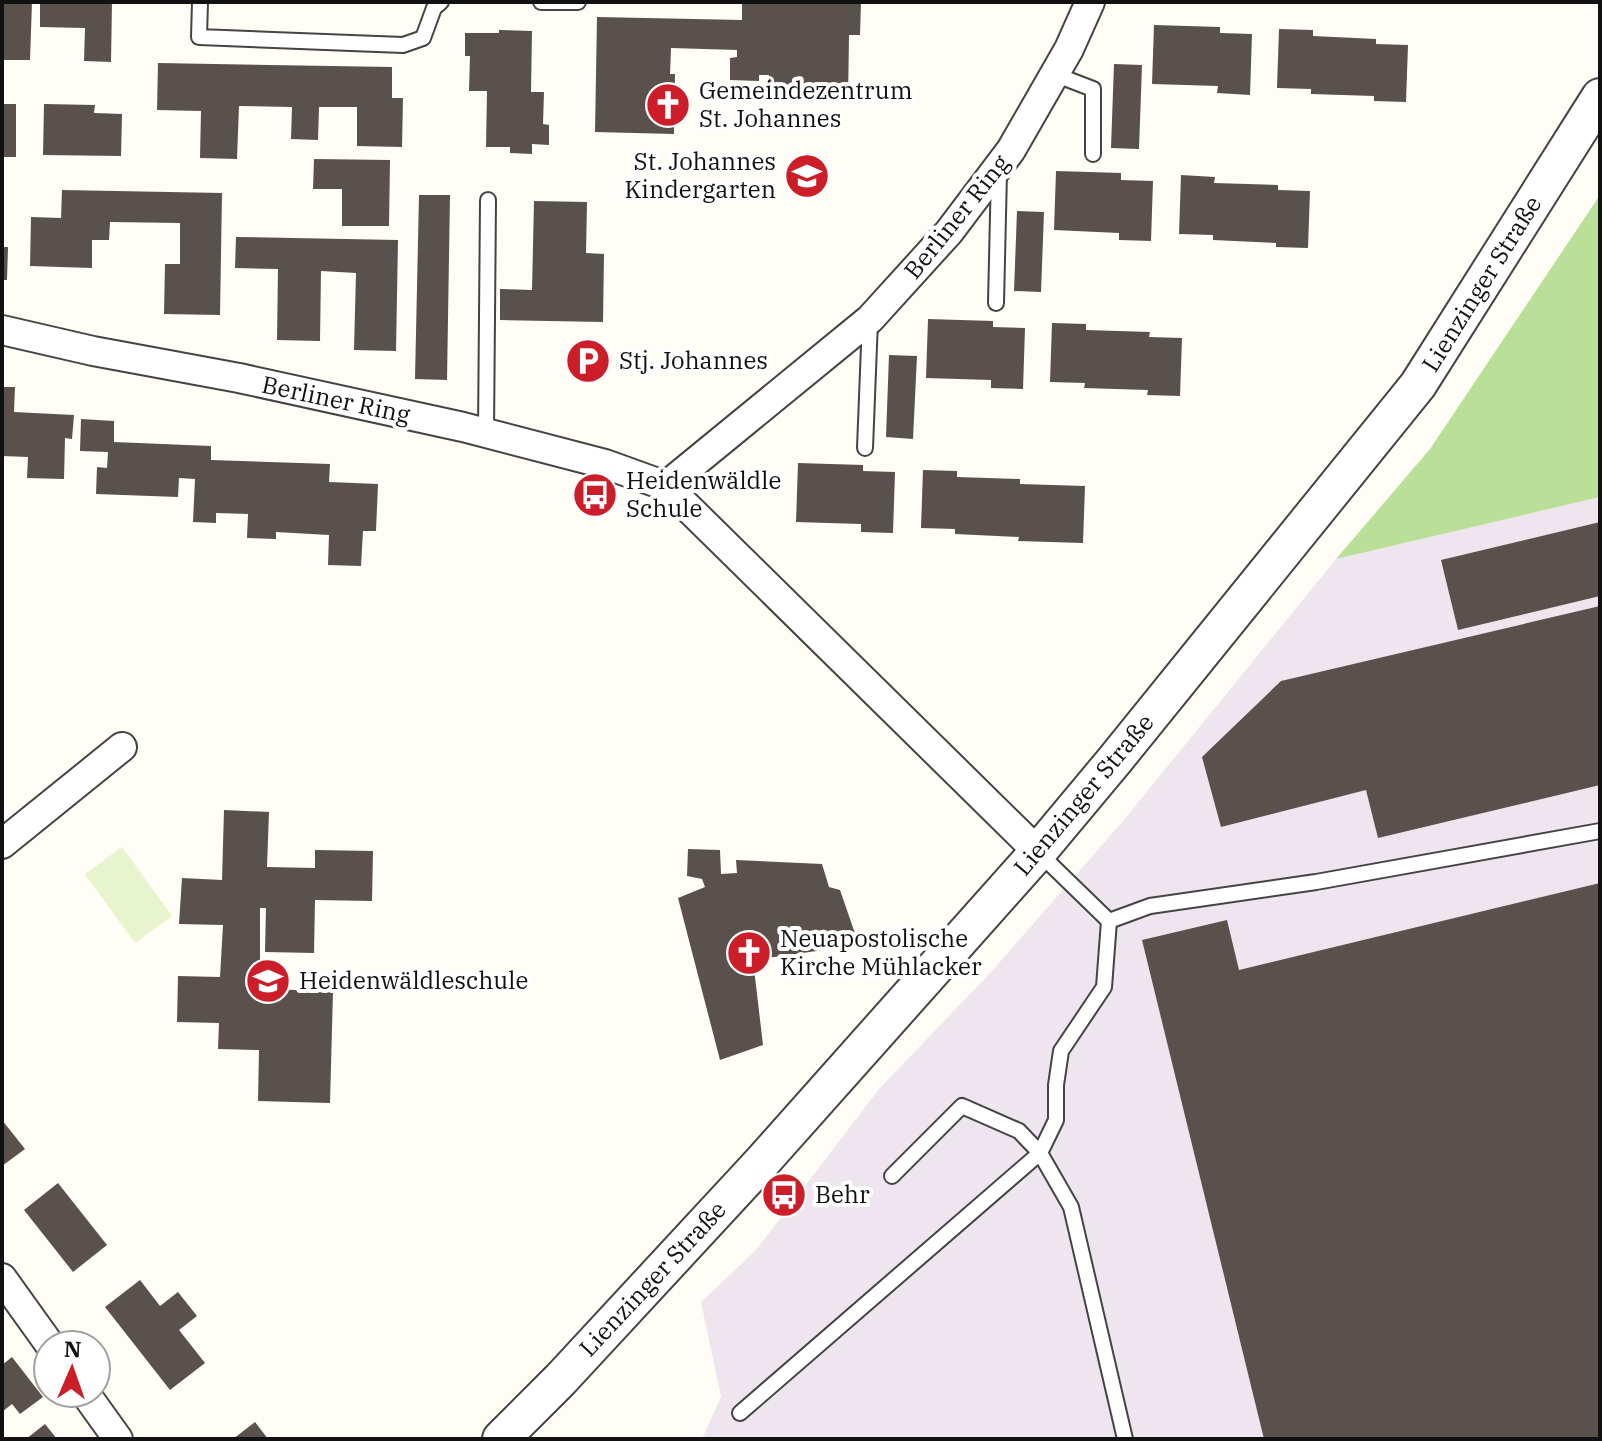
<svg xmlns="http://www.w3.org/2000/svg" width="1602" height="1441" viewBox="0 0 1602 1441" font-family="'IBM Plex Serif',serif">
  <style>
    .industrial { fill: #eee5ef }
    .forest { fill: #b9df98 }
    .pitch { fill: #e7f4cd }
    .building { fill: #5a514c }
    .lines { fill: none; stroke-linecap: round; stroke-linejoin: round }
    .service-casing { stroke: #444; stroke-width: 18 }
    .minor-casing { stroke: #444; stroke-width: 32 }
    .tertiary-casing { stroke: #444; stroke-width: 40 }
    .service { stroke: #fff; stroke-width: 14 }
    .minor { stroke: #fff; stroke-width: 28 }
    .tertiary { stroke: #fff; stroke-width: 36 }
    .labels { text-anchor: middle; stroke-width: 8; stroke-linejoin: round; paint-order: stroke }
    .poi-label { font-size: 24px; fill: #111; stroke: #fff; text-anchor: start }
    .street-label { font-size: 24px; fill: #111; stroke: #fff }
  </style>
  <rect width="100%" height="100%" fill="#fffdf5"/>
  <path class="industrial" d="M1600 497V1439H702L721 1397 701 1302 756 1250 879 1089 992 971 1123 821 1336 559Z"/>
  <path class="forest" d="M1600 195V497L1336 559 1430 449Z"/>
  <path class="pitch" d="M122 847 172 916 135 943 85 874Z"/>
  <g class="building">
    <path d="M2 2H32L30 60H3Z"/>
    <path d="M40 2H112L111 62 84 61 85 28 40 27Z"/>
    <path d="M742 2 819 4V2H861L860 35H849L848 102 768 101 769 75H759V81L730 80V58L737 57V50L671 48 670 74H675L674 134 595 132 597 17 742 20Z"/>
    <path d="M1154 25 1220 27V33L1252 34 1250 95 1217 93 1218 86 1152 84Z"/>
    <path d="M1279 29 1313 30V36L1376 39V44L1408 45 1406 102 1374 101V96L1311 94V89L1277 88Z"/>
    <path d="M499 30 532 31 531 92H544L543 124 549 125V145L532 144V154L510 153V147H486L487 91H469L470 56H465V33H499Z"/>
    <path d="M158 63 392 67V98H403L402 147 357 146V107H319L318 140 291 139 292 107 239 106 237 159 200 158 201 111 157 110Z"/>
    <path d="M1114 64 1142 65 1139 149 1111 148Z"/>
    <rect x="2" y="104" width="14" height="53"/>
    <path d="M44 104 95 105 94 113 122 114 121 156 43 155Z"/>
    <path d="M314 159 390 160 389 226H342V189H313Z"/>
    <path d="M1056 171 1121 173V180L1153 181 1151 241 1119 240V233L1054 230Z"/>
    <path d="M1181 175 1215 177 1214 183 1278 185V190L1310 191 1308 248 1276 247V243L1213 240V235L1179 234Z"/>
    <path d="M62 190 222 193 220 315 164 314 165 264H180V223L110 222 109 240H92V268L30 266 31 217 61 218Z"/>
    <path d="M419 195H450L447 380 415 379Z"/>
    <path d="M534 201 587 202 586 253 604 254 603 322 500 320V289L532 290Z"/>
    <path d="M1017 211 1044 212 1041 292 1014 291Z"/>
    <path d="M236 237 398 240 396 351 354 350 356 273 321 271 320 341 277 340 278 269 235 268Z"/>
    <path d="M2 247H8L7 280H2Z"/>
    <path d="M928 319 993 321V327L1025 328 1023 389 991 388V380L926 378Z"/>
    <path d="M1052 323 1086 324V330L1150 332 1149 337 1182 338 1180 396 1147 395 1148 390 1084 388 1085 383 1050 382Z"/>
    <path d="M889 355 917 356 913 439 886 437Z"/>
    <path d="M2 387H15L14 412 74 415 72 439 65 438 64 479 27 478 28 457 2 456Z"/>
    <path d="M81 419 114 421V442L211 446V460L330 464 329 482 378 484 376 531H363L361 566 328 565 329 535 276 532V539L247 538 248 514 216 513V523L193 522 195 479 179 478 178 497 96 494 97 467 107 468 108 452 80 451Z"/>
    <path d="M798 463 863 465V471L895 472 893 533 861 532V524L796 522Z"/>
    <path d="M923 470 957 471V477L1020 479V484L1085 486 1083 543 1018 541 1019 537 955 534V529L921 528Z"/>
    <path d="M1600 522V596L1458 630 1441 560Z"/>
    <path d="M1600 606V785L1378 838 1366 790 1221 827 1202 757 1281 681Z"/>
    <path d="M224 810 269 812 267 867 315 868V850L373 851 372 901 315 900 314 953 265 952 266 908H260V989L333 991 330 1103 258 1101 259 1050 218 1049 219 1023 177 1022 178 976 220 977 223 925 179 924 182 878 222 880Z"/>
    <path d="M688 849 720 850 721 874 737 873 736 860 822 864 829 887 840 890 859 945 753 960 763 1045 720 1060 678 898 705 887 702 879 687 876Z"/>
    <path d="M1600 883V1439H1264L1142 940 1227 920 1239 970Z"/>
    <path d="M2 1120 25 1149 2 1166Z"/>
    <path d="M58 1183 107 1245 73 1272 24 1210Z"/>
    <path d="M140 1280 160 1306 178 1292 197 1316 179 1330 205 1363 170 1390 105 1307Z"/>
    <path d="M12 1357 43 1397 20 1414 12 1404 2 1412V1365Z"/>
    <path d="M255 1422 268 1439H233Z"/>
    <path d="M45 1424 57 1439H26Z"/>
  </g>
  <g class="lines">
    <g class="service-casing">
      <g id="service">
        <path d="M200 2 199 37 403 45 423 38 434 8 441 2"/>
        <path d="M541 2H578"/>
        <path d="M1054 74 1093 89V154"/>
        <path d="M996 303 999 172"/>
        <path d="M486 433 488 200"/>
        <path d="M865 448 870 320"/>
        <path d="M1038 852 1109 921 1104 987 1061 1051 1056 1085V1120L1040 1153 1071 1207 1125 1439"/>
        <path d="M1109 921 1150 906 1316 882 1600 831"/>
        <path d="M740 1413 1040 1153 1019 1131 962 1106 892 1176"/>
      </g>
    </g>
    <g class="minor-casing">
      <g id="minor">
        <path d="M2 330 93 351 239 378 463 427 605 464 666 486 1038 852"/>
        <path d="M666 486 870 319 949 232 1011 150 1069 49 1090 2"/>
        <path d="M2 844 122 747"/>
        <path d="M2 1278 50 1345"/>
        <path d="M85 1393 118 1439"/>
      </g>
    </g>
    <g class="tertiary-casing">
      <path id="tertiary" d="M501 1439 561 1379 762 1162 1038 852 1114 761 1418 385 1600 97"/>
    </g>
    <use href="#service" class="service"/>
    <use href="#minor" class="minor"/>
    <use href="#tertiary" class="tertiary"/>
  </g>
  <defs>
    <g id="church-disc" transform="scale(2.3)"><circle r="9.5" fill="#cc1e28" stroke="#fff"/><path d="M-1.2-6h2.4v3.5h3.3v2.4h-3.3V6h-2.4V-.1h-3.3v-2.4h3.3Z" fill="#fff"/></g>
    <g id="school-disc" transform="scale(2.3)"><circle r="9.5" fill="#cc1e28" stroke="#fff"/><path d="M0-5L7-2L0 1L-7-2ZM-4 1L0 2.5L4 1V4Q0 6-4 4Z" fill="#fff"/></g>
    <g id="parking-disc" transform="scale(2.3)"><circle r="9.5" fill="#cc1e28" stroke="#fff"/><path d="M-3.5-5.5H1a3.5 3.5 0 0 1 0 7H-1V5.5H-3.5ZM-1-3.4V-.6H.8a1.4 1.4 0 0 0 0-2.8Z" fill="#fff"/></g>
    <g id="bus-disc" transform="scale(2.3)"><circle r="9.5" fill="#cc1e28" stroke="#fff"/><path d="M-5-6H5V4H4V6H2V4H-2V6H-4V4H-5ZM-3.5-4V0h7V-4ZM-3.5 1.2v1.5H-2V1.2ZM2 1.2v1.5H3.5V1.2Z" fill="#fff"/></g>
  </defs>
  <g fill-rule="evenodd">
    <use href="#church-disc" x="668" y="105"/>
    <use href="#school-disc" x="807" y="176"/>
    <use href="#parking-disc" x="588" y="361"/>
    <use href="#bus-disc" x="595" y="495"/>
    <use href="#church-disc" x="749" y="953"/>
    <use href="#school-disc" x="268" y="981"/>
    <use href="#bus-disc" x="784" y="1195"/>
  </g>
  <g class="labels">
    <g class="poi-label">
      <text x="699" y="99">Gemeindezentrum<tspan x="699" dy="28">St. Johannes</tspan></text>
      <text x="776" y="170" text-anchor="end">St. Johannes<tspan x="776" dy="28">Kindergarten</tspan></text>
      <text x="619" y="369">Stj. Johannes</text>
      <text x="626" y="489">Heidenwäldle<tspan x="626" dy="28">Schule</tspan></text>
      <text x="780" y="947">Neuapostolische<tspan x="780" dy="28">Kirche Mühlacker</tspan></text>
      <text x="299" y="989">Heidenwäldleschule</text>
      <text x="815" y="1203">Behr</text>
    </g>
    <g class="street-label">
      <text transform="translate(957 217) rotate(-51)" y="8">Berliner Ring</text>
      <text transform="translate(1482 284) rotate(-58)" y="8">Lienzinger Straße</text>
      <text transform="translate(336 400) rotate(12)" y="8">Berliner Ring</text>
      <text transform="translate(1084 795) rotate(-50)" y="8">Lienzinger Straße</text>
      <text transform="translate(653 1279) rotate(-47)" y="8">Lienzinger Straße</text>
    </g>
  </g>
  <rect width="1602" height="1441" fill="none" stroke="#111111" stroke-width="8"/>
  <g transform="translate(72 1369) rotate(2)"><circle r="38" fill="#ffffff" stroke="#a0a0a0" stroke-width="2"/>
  <path d="M0-6L14 30L0 20L-14 30Z" fill="#cc1e28"/>
  <text y="-12" font-size="22" font-weight="bold" text-anchor="middle" fill="#111111">N</text>
  </g>
</svg>
